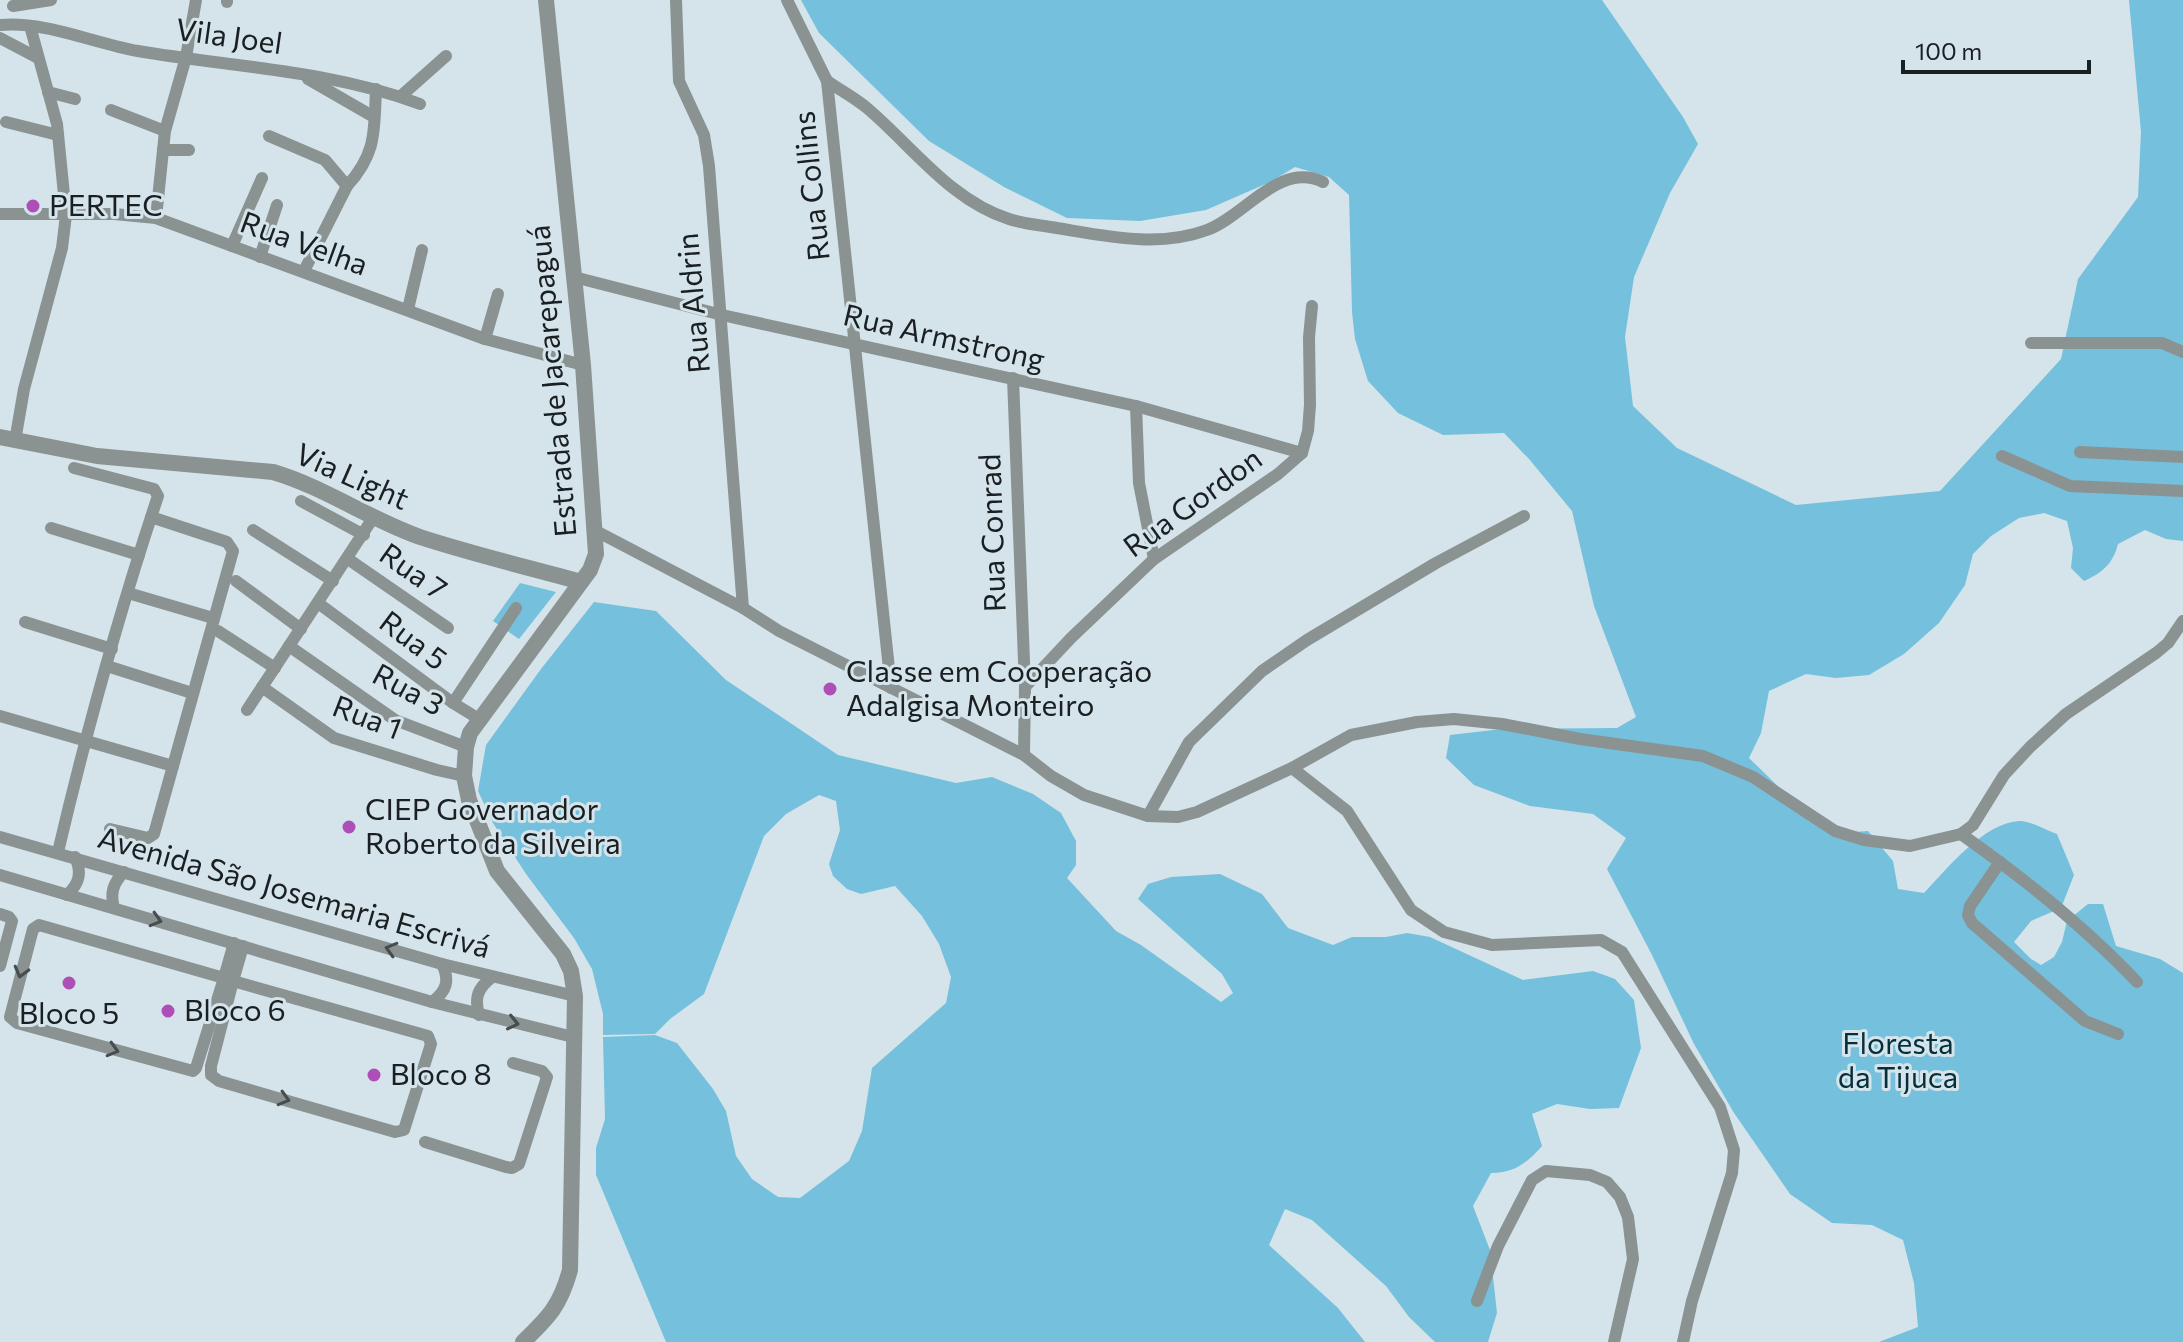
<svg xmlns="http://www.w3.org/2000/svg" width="2183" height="1342" viewBox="0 0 2183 1342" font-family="Commissioner,sans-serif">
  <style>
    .green { fill: #75c0dc }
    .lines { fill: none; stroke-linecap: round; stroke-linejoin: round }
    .minor { stroke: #8a9292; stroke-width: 12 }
    .tertiary { stroke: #8a9292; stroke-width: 16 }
    .oneway { stroke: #474d4f }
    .poi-dot { fill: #ae4fb8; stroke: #d4e4ea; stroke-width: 3 }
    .labels { text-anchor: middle; stroke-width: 6; stroke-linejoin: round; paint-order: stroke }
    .street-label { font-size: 30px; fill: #1a1f22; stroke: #d4e4ea }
    .poi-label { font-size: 30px; fill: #1a1f22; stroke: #d4e4ea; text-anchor: start }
    .park-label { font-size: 30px; fill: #062f3c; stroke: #d4e4ea }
  </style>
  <rect width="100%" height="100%" fill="#d4e4ea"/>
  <g class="green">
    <path d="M801 0H1602L1683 117 1698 144 1670 193 1634 277 1625 337 1633 406 1677 448 1796 505 1940 491 2061 359 2078 279 2138 197 2141 132 2129 0H2183V541L2166 539 2145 530 2118 544C2113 564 2102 573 2084 581L2071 568 2073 548 2067 521 2044 513 2019 518 1991 536 1973 554 1965 585 1939 623 1904 654 1869 675 1836 678 1806 674 1769 691 1761 733 1749 758 1796 804 1841 833 1868 831 1893 861 1898 889 1924 893C1947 869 1984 822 2020 821 2031 821 2046 830 2057 834L2074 875 2061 908 2031 921 2014 942 2031 959 2041 965 2054 957 2062 942 2067 921 2088 904H2103L2116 946 2160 959 2183 973V1342H1879L1918 1327 1914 1283 1903 1240 1872 1225 1832 1223 1790 1194 1734 1113 1694 1044 1652 955 1607 869 1626 838 1593 814 1530 806 1474 785 1446 758 1450 735 1502 729 1617 728 1636 717 1594 606 1572 511 1529 459 1504 433 1443 435 1398 413 1368 381 1355 339 1352 312 1349 195 1329 177 1295 167 1270 182 1206 210 1140 221 1067 218 1004 187 929 141 819 33Z"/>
    <path d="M520 583 556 592 519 639 493 621Z"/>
    <path d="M594 602 656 611 726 680 838 755 956 783 992 777 1033 794 1061 813 1076 841V865L1067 878 1116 931 1141 945 1221 1002 1233 993 1222 974 1138 899 1148 884 1171 877 1220 874 1262 894 1288 928 1333 945 1352 937H1386L1407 933 1430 937 1523 980 1593 971 1615 979 1634 1000 1641 1048 1619 1108 1590 1109 1557 1104 1532 1114 1542 1146C1527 1163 1514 1173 1491 1173L1473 1206 1490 1250 1497 1313 1488 1342H1435L1409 1317 1386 1286 1312 1220 1285 1209 1269 1245 1338 1308 1365 1342H666L596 1175V1148L605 1119 603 1037 655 1035 677 1043 713 1089 726 1111 736 1156 752 1179 778 1197 800 1198 849 1161 862 1131 872 1068 946 1003 951 977 939 944 922 916 895 886 861 894 847 889 833 876 829 864 840 830 836 801 819 795 786 814 764 836 704 994 670 1019 655 1034 603 1035V1014L592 969 574 938 526 874 493 823 478 791 486 745 541 669Z"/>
  </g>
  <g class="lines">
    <g class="minor">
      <path d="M227 0V2"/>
      <path d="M676 0 679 81 704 135 709 166 743 608"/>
      <path d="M787 0 827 81 891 688"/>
      <path d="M13 6 51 0"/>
      <path d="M0 25C46 21 93 43 138 51 232 67 329 70 420 104"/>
      <path d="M0 38 38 58"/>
      <path d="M308 79 374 117"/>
      <path d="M827 81C840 90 855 98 867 108 912 146 951 201 1009 219 1024 224 1041 225 1057 228 1106 236 1159 248 1207 230 1245 216 1279 161 1323 182"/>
      <path d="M48 92 75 99"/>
      <path d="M401 96 446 56"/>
      <path d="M111 110 165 131"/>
      <path d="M6 122 58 135"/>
      <path d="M269 136 325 160 347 186 304 271"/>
      <path d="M163 150H189"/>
      <path d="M347 186C377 153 374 131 376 89"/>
      <path d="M0 214H114L156 218 485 339 583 365"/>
      <path d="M156 218 165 131 186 57 196 0"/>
      <path d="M232 246 262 178"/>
      <path d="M260 257 277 205"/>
      <path d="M574 277 722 315 1136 406 1302 453"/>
      <path d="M408 309 422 250"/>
      <path d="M485 339 498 294"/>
      <path d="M2031 343H2162L2183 352"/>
      <path d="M1013 378 1025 687"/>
      <path d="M1136 406 1139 483 1154 559"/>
      <path d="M15 441 24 389 62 248 66 215 57 124 30 26"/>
      <path d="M2080 452 2183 457"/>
      <path d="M2002 456 2070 486 2183 491"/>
      <path d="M301 501 364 535"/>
      <path d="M51 528 139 555"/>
      <path d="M253 530 333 581"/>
      <path d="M596 531 743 608 779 631 1024 755 1051 776 1084 795 1148 816 1178 817 1197 812 1292 768 1351 735 1417 722 1454 719 1502 724 1580 739 1703 756 1753 777 1835 831 1864 840 1910 846 1961 834 1973 825 2004 775 2030 747 2066 714 2156 653 2168 643 2183 621"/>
      <path d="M348 559 448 628"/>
      <path d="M236 581 301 629"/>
      <path d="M128 593 213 618"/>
      <path d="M318 603 453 703 479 719"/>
      <path d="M25 622 112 649"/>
      <path d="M218 631 275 668"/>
      <path d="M289 646 395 720 466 747"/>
      <path d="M107 666 192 693"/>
      <path d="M262 687 334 738 437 770 464 776"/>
      <path d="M453 703 516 608"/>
      <path d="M247 710 373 518"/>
      <path d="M0 716 173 766"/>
      <path d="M1024 755 1025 687 1071 638 1154 559 1278 474 1302 453 1308 431 1310 405 1309 337 1312 306"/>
      <path d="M1292 768 1347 811 1411 910 1444 932 1492 945 1601 940 1622 952 1720 1107 1734 1150 1732 1173 1692 1301 1683 1342"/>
      <path d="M1148 816 1189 742 1262 671 1307 640 1436 563 1524 516"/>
      <path d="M110 829 148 838 154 834 233 551 227 542 151 517"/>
      <path d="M1961 834C2022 877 2086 928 2137 982"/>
      <path d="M0 837 442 964 575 996"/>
      <path d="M58 852C86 733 119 613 158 496L154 489 74 468"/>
      <path d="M2000 862 1970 906 1968 915 1972 923 2085 1021 2118 1034"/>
      <path d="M0 875 432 1002 573 1037"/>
      <path d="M67 895C80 883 82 872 75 857"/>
      <path d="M114 908C110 893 113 883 124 872"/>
      <path d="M0 914 9 917 12 921 0 966"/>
      <path d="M224 978 39 925 33 929 10 1017 17 1023 193 1071 196 1068 224 978 234 943"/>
      <path d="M233 981 428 1036 431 1044 404 1130 395 1132 219 1081 211 1075V1066L233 981 243 946"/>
      <path d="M432 1002C447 991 450 980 442 964"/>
      <path d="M479 1015C474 997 478 988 492 977"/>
      <path d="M425 1142 506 1167 512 1168 519 1164 547 1077 542 1071 513 1063"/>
      <path d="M1477 1301 1498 1246 1532 1180 1546 1171 1590 1175 1607 1182 1620 1197 1628 1217 1633 1259 1614 1342"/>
    </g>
    <g class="tertiary">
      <path d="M0 437 97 456 273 472C324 487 369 519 420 537 472 554 527 567 581 582"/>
      <path d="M523 1342C549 1317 560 1306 570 1270L575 996 571 971 563 954 497 871 469 800 464 776 466 747 470 733 590 570 596 554 583 365 546 0"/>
    </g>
  </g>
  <defs><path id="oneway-chevron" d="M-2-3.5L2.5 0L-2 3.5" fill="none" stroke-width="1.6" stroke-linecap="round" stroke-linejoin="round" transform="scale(2)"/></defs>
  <g class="oneway">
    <use href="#oneway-chevron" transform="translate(156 920) rotate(16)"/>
    <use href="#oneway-chevron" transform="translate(391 949) rotate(-164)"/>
    <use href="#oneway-chevron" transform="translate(21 972) rotate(105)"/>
    <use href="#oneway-chevron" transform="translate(513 1023) rotate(13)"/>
    <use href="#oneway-chevron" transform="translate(113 1050) rotate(16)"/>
    <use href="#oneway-chevron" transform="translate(284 1099) rotate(16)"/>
  </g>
  <g class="poi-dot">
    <circle cx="33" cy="206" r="8"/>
    <circle cx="830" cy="689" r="8"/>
    <circle cx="349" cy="827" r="8"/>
    <circle cx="69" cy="983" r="8"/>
    <circle cx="168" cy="1011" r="8"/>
    <circle cx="374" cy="1075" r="8"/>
  </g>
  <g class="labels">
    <g class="street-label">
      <text transform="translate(229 37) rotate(8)" y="10">Vila Joel</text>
      <text transform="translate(812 186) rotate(-96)" y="10">Rua Collins</text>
      <text transform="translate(304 244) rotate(20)" y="10">Rua Velha</text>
      <text transform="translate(694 303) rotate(-95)" y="10">Rua Aldrin</text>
      <text transform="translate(944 338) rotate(13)" y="10">Rua Armstrong</text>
      <text transform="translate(553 381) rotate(-95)" y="10">Estrada de Jacarepaguá</text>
      <text transform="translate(352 477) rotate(24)" y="10">Via Light</text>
      <text transform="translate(1193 503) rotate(-36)" y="10">Rua Gordon</text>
      <text transform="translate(993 533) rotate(-92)" y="10">Rua Conrad</text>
      <text transform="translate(413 572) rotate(35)" y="10">Rua 7</text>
      <text transform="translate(413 641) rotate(37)" y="10">Rua 5</text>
      <text transform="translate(408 690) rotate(28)" y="10">Rua 3</text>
      <text transform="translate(367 718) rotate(21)" y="10">Rua 1</text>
      <text transform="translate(294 893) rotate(16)" y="10">Avenida São Josemaria Escrivá</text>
    </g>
    <g class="poi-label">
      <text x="49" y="216">PERTEC</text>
      <text x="846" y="682">Classe em Cooperação<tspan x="846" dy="34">Adalgisa Monteiro</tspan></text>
      <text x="365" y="820">CIEP Governador<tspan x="365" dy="34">Roberto da Silveira</tspan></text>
      <text x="184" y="1021">Bloco 6</text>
      <text x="69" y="1024" text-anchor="middle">Bloco 5</text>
      <text x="390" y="1085">Bloco 8</text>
    </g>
    <g class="park-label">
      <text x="1898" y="1054">Floresta<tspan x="1898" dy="34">da Tijuca</tspan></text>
    </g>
  </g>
  <path d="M1903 60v12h186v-12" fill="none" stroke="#1a1f22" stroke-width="4"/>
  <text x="1915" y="60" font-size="24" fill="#1a1f22" stroke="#d4e4ea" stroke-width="6" paint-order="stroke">100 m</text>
</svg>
